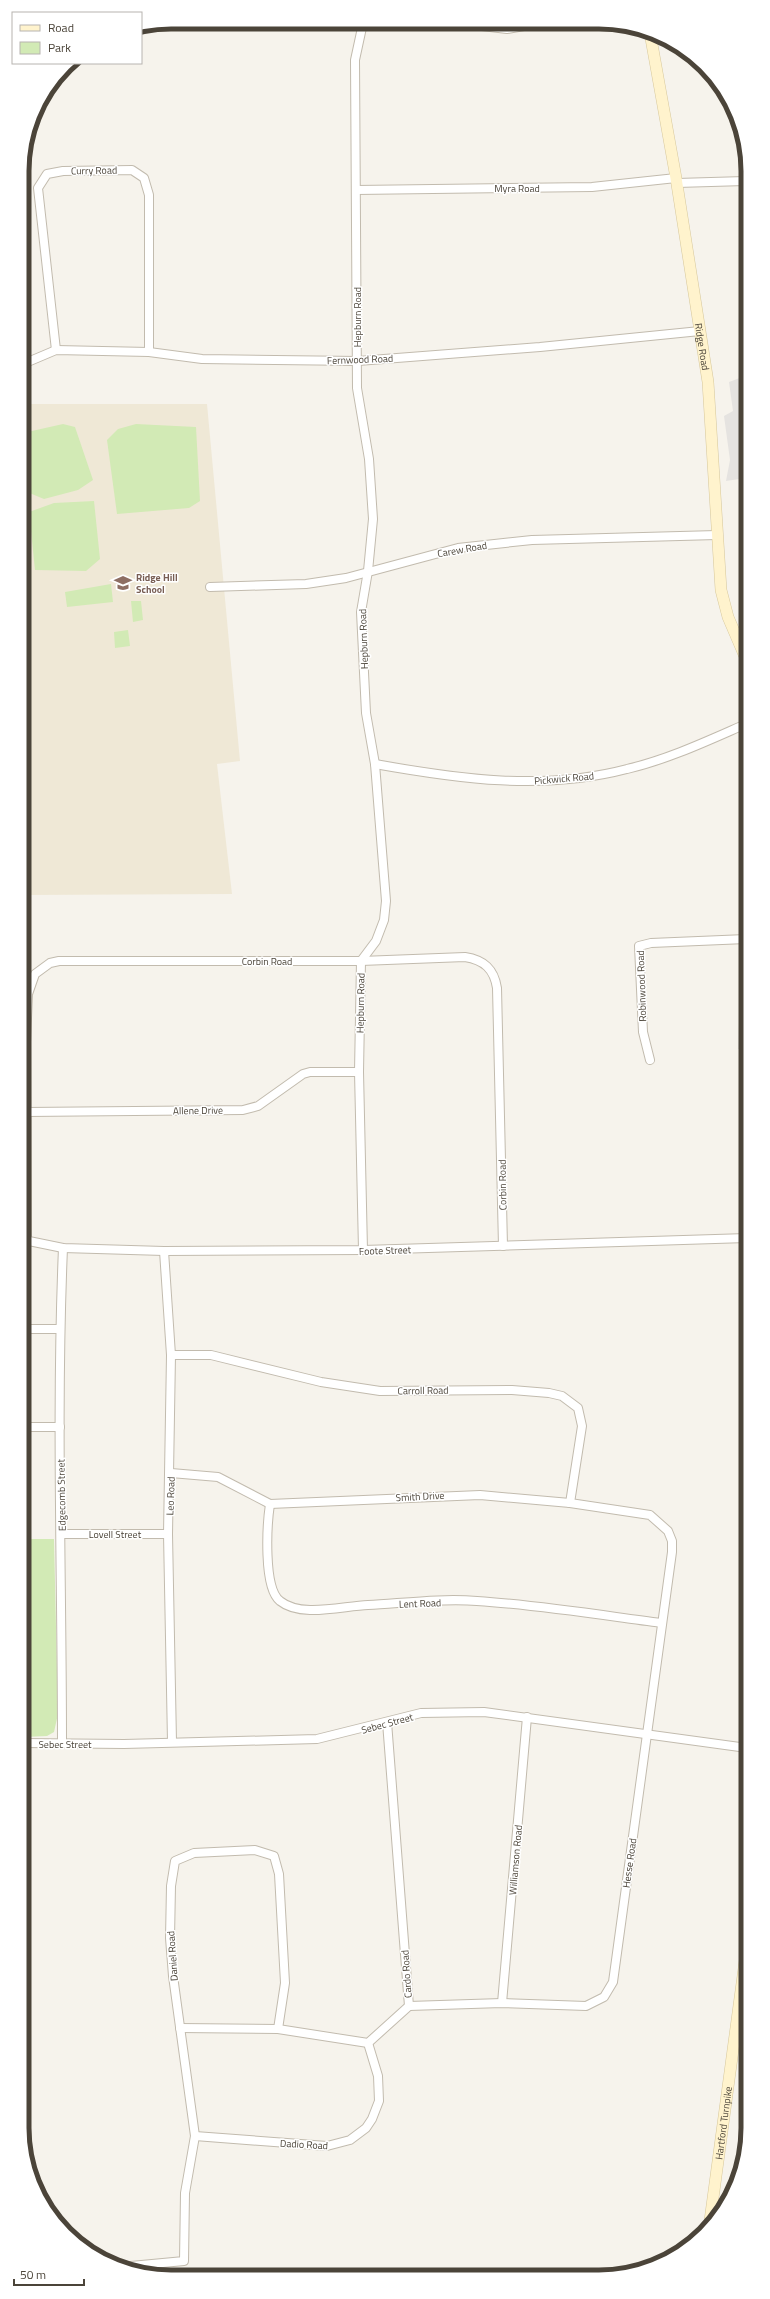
<svg xmlns="http://www.w3.org/2000/svg" width="770" height="2299" viewBox="0 0 770 2299" font-family="'Titillium Web',sans-serif">
  <style>
    .education { fill: #efe8d6 }
    .green { fill: #d2eab5 }
    .parking { fill: #e5e3e0 }
    .lines { fill: none; stroke-linecap: round; stroke-linejoin: round }
    .minor-casing { stroke: #c2bbae; stroke-width: 10 }
    .secondary-casing { stroke: #d6c79b; stroke-width: 12 }
    .minor { stroke: #fff; stroke-width: 8 }
    .secondary { stroke: #fff3cd; stroke-width: 11 }
    .labels { text-anchor: middle; stroke-width: 3; stroke-linejoin: round; paint-order: stroke }
    .street-label { font-size: 10px; fill: #4b4439; stroke: #fff }
    .education-label { font-size: 10px; font-weight: bold; fill: #785e54; stroke: #fff; text-anchor: start }
    .rim { fill: none; stroke: #4b4439; stroke-width: 5 }
  </style>
  <rect width="100%" height="100%" fill="#f6f3ec"/>
  <path class="education" d="M23 404H207L240 761 217 764 232 894 23 895Z"/>
  <g class="green">
    <path d="M63 424 75 427 93 480 78 490 44 499 27 492 23 462V433Z"/>
    <path d="M136 424 196 427 200 501 189 508 117 514 107 440 118 429Z"/>
    <path d="M94 501 100 559 86 571 35 570 29 512 54 503Z"/>
    <path d="M111 584 113 602 67 607 65 592Z"/>
    <path d="M131 601H141L143 620 133 622Z"/>
    <path d="M128 630 130 646 115 648 114 632Z"/>
    <path d="M24 1539H54L58 1714 54 1732 47 1736 24 1737Z"/>
  </g>
  <g class="parking">
    <path d="M745 376 746 478 726 481 730 460 724 416 733 411 729 382Z"/>
    <path d="M746 1022V1049H738L739 1023Z"/>
  </g>
  <g class="lines">
    <g class="minor-casing">
      <g id="minor">
        <path d="M465 24 507 29 535 24"/>
        <path d="M677 183 745 181"/>
        <path d="M356 190 592 187 676 178"/>
        <path d="M56 350 38 188 47 174 63 171 132 170 144 178 149 195V352"/>
        <path d="M23 364 56 350 149 352 202 359 358 361 540 347 700 331"/>
        <path d="M210 587 306 584 346 578 458 548 532 540 717 535"/>
        <path d="M375 764C459 779 543 791 627 769 669 759 707 741 746 724"/>
        <path d="M650 1060 643 1032 639 946 651 943 746 939"/>
        <path d="M26 1112 243 1110 258 1106 303 1074 310 1072H359"/>
        <path d="M24 1240 63 1248 164 1251 363 1250 747 1238"/>
        <path d="M27 1240 26 1042 28 994 35 974 50 963 59 961H361L465 957C484 960 494 969 497 988L503 1246"/>
        <path d="M363 1250 359 1072 361 961 376 941 384 920 386 901 375 764 366 713 361 612 368 571 373 519 369 459 357 388 355 60 363 23"/>
        <path d="M164 1251 171 1355 168 1534 172 1742"/>
        <path d="M24 1329H60"/>
        <path d="M171 1355H211L321 1382 380 1391 512 1390 549 1393 562 1396 578 1408 582 1426 570 1503"/>
        <path d="M24 1427H60"/>
        <path d="M171 1473 218 1477 270 1504 480 1495 570 1503 650 1515 668 1531 672 1541V1552L613 1982 604 1997 586 2006 502 2003 409 2006"/>
        <path d="M270 1504C267 1524 263 1588 280 1601 301 1618 342 1606 368 1605 404 1603 442 1598 477 1601 539 1605 600 1615 661 1623"/>
        <path d="M61 1534H168"/>
        <path d="M387 1722 409 2006"/>
        <path d="M24 1743 124 1744 317 1739 421 1713 484 1712 747 1748"/>
        <path d="M62 1743C62 1578 56 1413 63 1248"/>
        <path d="M502 2003 527 1717"/>
        <path d="M180 2028 278 2029 368 2043 409 2006"/>
        <path d="M195 2136 327 2146 350 2140 366 2128 372 2119 379 2101 378 2076 368 2043"/>
        <path d="M120 2267 184 2261 185 2193 195 2136 173 1976 170 1938 171 1886 175 1861 194 1853 255 1850 274 1856 279 1874 285 1983 278 2029"/>
      </g>
    </g>
    <g class="secondary-casing">
      <g id="secondary">
        <path id="s1" d="M650 33 676 178 708 382 721 590 728 617 746 659"/>
        <path id="s2" d="M709 2228 747 1946"/>
      </g>
    </g>
    <use href="#minor" class="minor"/>
    <use href="#secondary" class="secondary"/>
  </g>
  <defs>
    <g id="school-bare" transform="scale(1.38)"><path d="M0-5L7-2L0 1L-7-2ZM-4 1L0 2.5L4 1V4Q0 6-4 4Z" fill="#8d6e63" stroke="#fff" stroke-width="2.5" paint-order="stroke"/></g>
  </defs>
  <g fill-rule="evenodd">
    <use href="#school-bare" x="123" y="583"/>
  </g>
  <g class="labels">
    <g class="street-label">
      <text transform="translate(94 170) rotate(-1)" y="4">Curry Road</text>
      <text x="517" y="192">Myra Road</text>
      <text transform="translate(357 317) rotate(-90)" y="4">Hepburn Road</text>
      <text dy="4" stroke="none"><textPath href="#s1" startOffset="318">Ridge Road</textPath></text>
      <text transform="translate(360 359) rotate(-2)" y="4">Fernwood Road</text>
      <text transform="translate(462 549) rotate(-10)" y="4">Carew Road</text>
      <text transform="translate(363 639) rotate(-92)" y="4">Hepburn Road</text>
      <text transform="translate(564 778) rotate(-5)" y="4">Pickwick Road</text>
      <text x="267" y="965">Corbin Road</text>
      <text transform="translate(641 986) rotate(-92)" y="4">Robinwood Road</text>
      <text transform="translate(360 1003) rotate(-89)" y="4">Hepburn Road</text>
      <text transform="translate(198 1110) rotate(-1)" y="4">Allene Drive</text>
      <text transform="translate(502 1185) rotate(-91)" y="4">Corbin Road</text>
      <text transform="translate(385 1250) rotate(-2)" y="4">Foote Street</text>
      <text transform="translate(423 1390) rotate(-1)" y="4">Carroll Road</text>
      <text transform="translate(61 1495) rotate(-91)" y="4">Edgecomb Street</text>
      <text transform="translate(170 1496) rotate(-88)" y="4">Leo Road</text>
      <text transform="translate(420 1496) rotate(-3)" y="4">Smith Drive</text>
      <text x="115" y="1538">Lovell Street</text>
      <text transform="translate(420 1603) rotate(-2)" y="4">Lent Road</text>
      <text transform="translate(387 1723) rotate(-15)" y="4">Sebec Street</text>
      <text x="65" y="1748">Sebec Street</text>
      <text transform="translate(515 1860) rotate(-85)" y="4">Williamson Road</text>
      <text transform="translate(629 1863) rotate(-82)" y="4">Hesse Road</text>
      <text transform="translate(172 1956) rotate(-94)" y="4">Daniel Road</text>
      <text transform="translate(406 1974) rotate(-94)" y="4">Cardo Road</text>
      <text dy="4" stroke="none"><textPath href="#s2" startOffset="106">Hartford Turnpike</textPath></text>
      <text transform="translate(304 2144) rotate(3)" y="4">Dadio Road</text>
    </g>
    <g class="education-label">
      <text x="136" y="581">Ridge Hill<tspan x="136" dy="12">School</tspan></text>
    </g>
  </g>
  <path d="M0 0H770V2299H0ZM171 29H599A142 142 0 0 1 741 171V2128A142 142 0 0 1 599 2270H171A142 142 0 0 1 29 2128V171A142 142 0 0 1 171 29Z" fill="#fff" fill-rule="evenodd"/>
  <path class="rim" d="M171 29H599A142 142 0 0 1 741 171V2128A142 142 0 0 1 599 2270H171A142 142 0 0 1 29 2128V171A142 142 0 0 1 171 29Z"/>
  <rect x="12" y="12" width="130" height="52" fill="#ffffff" stroke="#b7b4b0"/>
  <rect x="20" y="25" width="20" height="6" fill="#fff3cd" stroke="#b7b4b0"/>
  <text x="48" y="32" font-size="12" fill="#4b4439">Road</text>
  <rect x="20" y="42" width="20" height="12" fill="#d2eab5" stroke="#b7b4b0"/>
  <text x="48" y="52" font-size="12" fill="#4b4439">Park</text>
  <path d="M14 2279v6h70v-6" fill="none" stroke="#4b4439" stroke-width="2"/>
  <text x="20" y="2279" font-size="12" fill="#4b4439" stroke="#ffffff" stroke-width="3" paint-order="stroke">50 m</text>
</svg>
